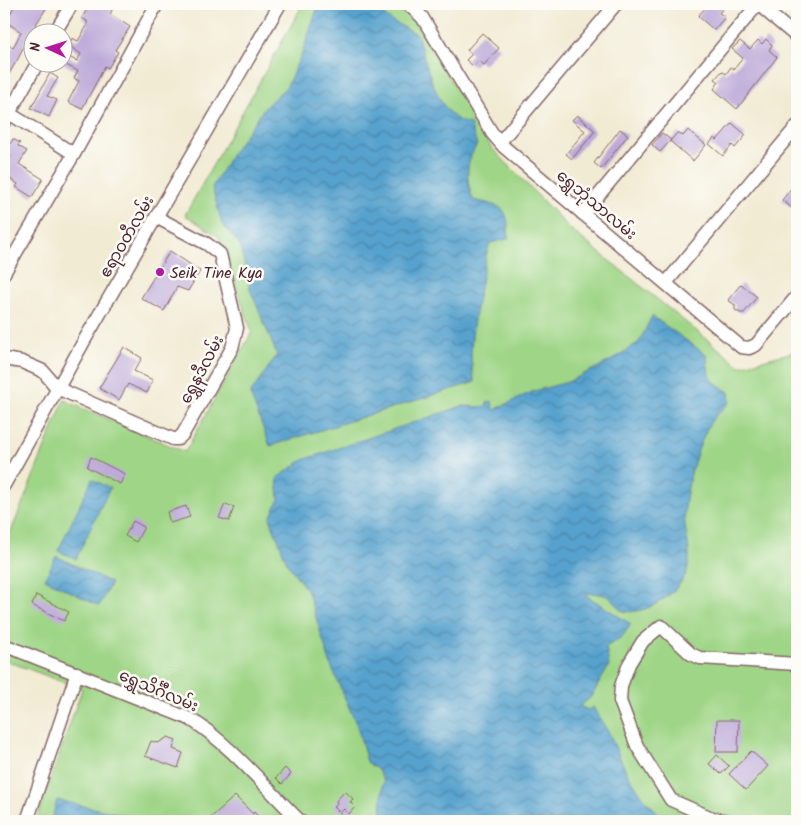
<svg xmlns="http://www.w3.org/2000/svg" width="801" height="825" viewBox="0 0 801 825" font-family="Kalam,'Noto Sans Myanmar',sans-serif">
  <style>
    .grass { fill: #9fd586; stroke: #747a58 }
    .water { fill: url(#water-waves); stroke: #50607c }
    .building { fill: #beaad9 }
    .lines { fill: none; stroke-linecap: round; stroke-linejoin: round }
    .minor-casing { stroke: #856666; stroke-width: 15 }
    .minor { stroke: #fff; stroke-width: 12 }
    .poi-dot { fill: #b5179e; stroke: #fdfcf7; stroke-width: 2 }
    .labels { text-anchor: middle; stroke-width: 5; stroke-linejoin: round; paint-order: stroke }
    .street-label { font-size: 16px; fill: #4a1f2b; stroke: #fdfcf7 }
    .poi-label { font-size: 16px; fill: #4a1f2b; stroke: #fdfcf7; text-anchor: start }
  </style>
  <defs>
    <pattern id="water-waves" width="16" height="10" patternUnits="userSpaceOnUse" patternTransform="scale(1.25)"><rect width="16" height="10" fill="#56a2ce"/><path d="M0 5q4-4 8 0t8 0" fill="none" stroke="#4983a7"/></pattern>
  </defs>
  <rect width="100%" height="100%" fill="#fdfcf7"/>
  <filter id="ink" filterUnits="userSpaceOnUse"><feTurbulence type="fractalNoise" baseFrequency=".02" numOctaves="2"/><feDisplacementMap in="SourceGraphic" scale="10" xChannelSelector="R" yChannelSelector="G"/><feConvolveMatrix kernelMatrix="1 2 1 2 8 2 1 2 1" color-interpolation-filters="sRGB"/></filter>
  <filter id="wash" filterUnits="userSpaceOnUse"><feTurbulence type="fractalNoise" baseFrequency=".0096" numOctaves="4" result="noise"/><feDisplacementMap in="SourceGraphic" scale="20" xChannelSelector="R" yChannelSelector="G"/><feGaussianBlur stdDeviation="1.12" result="paint"/><feColorMatrix in="noise" values="0 0 0 0 0 0 0 0 0 0 0 0 0 0 0 0 0 1.4 0 .05"/><feComposite in="paint" operator="in"/></filter>
  <g filter="url(#wash)">
    <rect width="100%" height="100%" fill="#f2ebd4"/>
    <path class="grass" d="M303 4H387L415 20 491 147 570 229 740 366 797 351V821H36L82 689 4 660V549L64 400 185 452 252 332 219 237 185 215Z"/>
    <g class="water">
      <path d="M319 4H369L392 21 417 34C426 61 437 120 470 124L477 145C465 162 466 181 473 200 501 206 510 205 508 239L490 243 486 256C480 294 464 345 475 382L270 446 250 394 277 355 250 289 240 245 222 224 212 187 233 152 265 107 287 86 302 53Z"/>
      <path d="M652 316 707 355C708 378 710 380 729 392L730 402C723 409 714 416 709 425 696 449 682 498 685 525 687 539 691 552 688 567 684 591 643 619 620 610 613 595 601 592 584 594L631 624 622 637 606 647 609 666 591 697 580 706 588 710 593 707 609 733 626 771 645 800 667 821H382C382 807 380 795 384 782L378 770 367 762 357 726 331 666 308 592 287 563 270 518 279 499 277 478 303 460 462 406 486 407 487 402 492 401 494 410 534 391 568 382 612 360 639 342Z"/>
      <path d="M92 479 110 488 76 559 58 551Z"/>
      <path d="M56 556 111 583 99 606 45 579Z"/>
      <path d="M57 800 151 821H51Z"/>
    </g>
    <g id="blocks">
      <g class="building">
        <path d="M15 4H49L27 38 19 57 4 82V42L13 48 21 32 9 24 4 32V10L10 14Z"/>
        <path d="M90 4H115L110 14 130 27 115 50 118 52 108 68 105 66 82 109 68 102 79 81 74 78 78 71 62 63V54L77 61 81 54 69 46 72 38 78 41 87 26V21L82 18Z"/>
        <path d="M709 4 712 7 715 4H727L719 13 725 17 714 30 698 16Z"/>
        <path d="M482 33 499 48 484 65 479 61 473 66 466 60 472 54 467 50Z"/>
        <path d="M766 39 772 45 769 50 777 57 737 109 714 89 719 82 715 79 722 71 726 74 731 67 734 69 743 58 732 49 740 41 750 49 758 40 762 44Z"/>
        <path d="M50 73 58 78 47 96 57 100 49 117 31 108Z"/>
        <path d="M577 115 595 131 572 159 566 154 585 131 572 120Z"/>
        <path d="M732 123 746 135 735 148 732 145 723 156 709 144 714 138 717 140Z"/>
        <path d="M620 129 628 135 601 169 594 163Z"/>
        <path d="M688 130 706 145 693 161 670 141 678 132 683 136Z"/>
        <path d="M662 133 671 140 660 152 652 145Z"/>
        <path d="M13 139 20 143 18 146 27 151 19 164 43 179 32 197 16 187 18 184 4 175V168L11 156 5 152Z"/>
        <path d="M797 181V202L792 208 782 200Z"/>
        <path d="M170 251 200 271 188 291 177 287 164 311 141 298Z"/>
        <path d="M741 284 757 297 744 313H740L735 310V305L728 300Z"/>
        <path d="M124 347 142 358 134 371 153 380 147 393 128 384 119 400 99 388Z"/>
        <path d="M91 457 125 474 120 484 87 467Z"/>
        <path d="M225 504 234 507 229 521 219 518Z"/>
        <path d="M186 506 190 517 170 523 167 512Z"/>
        <path d="M133 521 144 527 136 542 125 536Z"/>
        <path d="M36 595 69 612 64 621 32 605Z"/>
        <path d="M717 720H739L738 752H716Z"/>
        <path d="M168 737 176 740 173 749 183 753 178 768 145 756 151 741 158 743Z"/>
        <path d="M751 751 768 766 746 790 729 774Z"/>
        <path d="M717 755 729 766 721 774 709 764Z"/>
        <path d="M285 768 291 774 282 784 276 778Z"/>
        <path d="M345 791 353 799 350 802 355 807 349 814 344 809 340 813 334 807 337 803 336 801Z"/>
        <path d="M235 796 253 814 254 812 263 821H207Z"/>
      </g>
    </g>
  </g>
  <g filter="url(#ink)">
    <use href="#blocks" fill-opacity="0" stroke="#856666" stroke-width="1"/>
    <g class="lines">
      <g class="minor-casing">
        <g id="minor">
          <path d="M408 4 422 17 492 133 504 147 741 347 749 348 756 345 797 296"/>
          <path d="M55 32 72 4"/>
          <path d="M4 110 74 154"/>
          <path d="M4 122 38 62"/>
          <path d="M500 142 616 4"/>
          <path d="M583 214 758 4 797 37"/>
          <path d="M4 273 74 154 157 4"/>
          <path d="M666 283 797 126"/>
          <path d="M4 359 22 362 43 371 57 388 173 439H178L183 434 232 348 237 328 220 254 207 244 156 217"/>
          <path d="M4 485 84 341 280 4"/>
          <path d="M4 645 190 719C227 741 268 790 300 821"/>
          <path d="M27 821 77 673"/>
          <path d="M728 821 712 818 671 800 637 746 620 701 621 686 629 664 643 641 661 626 691 654 700 658 797 664"/>
        </g>
      </g>
      <use href="#minor" class="minor"/>
    </g>
  </g>
  <circle class="poi-dot" cx="160" cy="272" r="5"/>
  <g class="labels">
    <g class="street-label">
      <text transform="translate(597 204) rotate(40)" y="6">ရွှေဘုံသာလမ်း</text>
      <text transform="translate(126 236) rotate(-60)" y="6">ဧရာဝတီလမ်း</text>
      <text transform="translate(201 369) rotate(-62)" y="6">ရွှေနဒီလမ်း</text>
      <text transform="translate(159 690) rotate(23)" y="6">ရွှေသိင်္ဂီလမ်း</text>
    </g>
    <g class="poi-label">
      <text x="170" y="278">Seik Tine Kya</text>
    </g>
  </g>
  <rect width="801" height="825" fill="none" stroke="#fdfcf7" stroke-width="20"/>
  <g transform="translate(48 48) rotate(274)"><circle r="24" fill="#fdfcf7" stroke="#b5a4a5"/>
  <path d="M0-4L9 19L0 12L-9 19Z" fill="#b5179e"/>
  <text y="-8" font-size="14" font-weight="bold" text-anchor="middle" fill="#4a1f2b">N</text>
  </g>
</svg>
